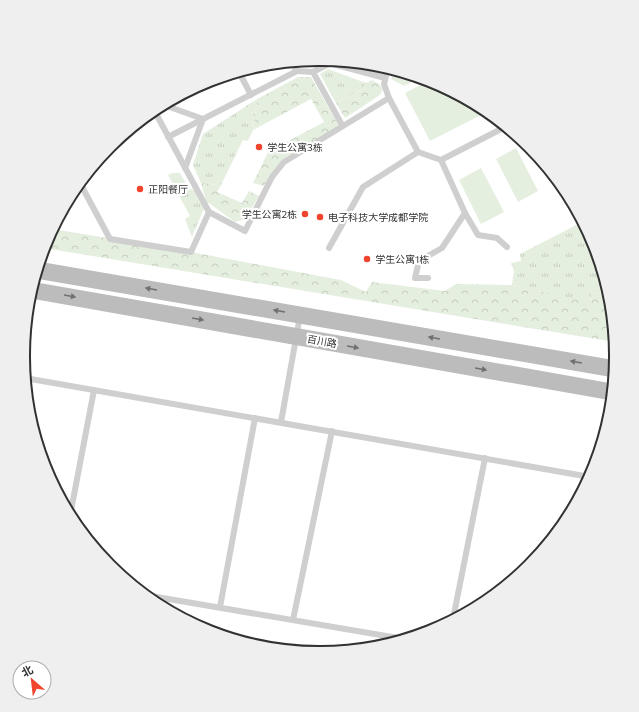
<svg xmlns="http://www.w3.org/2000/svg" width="639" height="712" viewBox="0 0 639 712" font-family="Commissioner,'Noto Sans SC',sans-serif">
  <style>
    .grass { fill: url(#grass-tufts) }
    .forest { fill: url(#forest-crowns) }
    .garden { fill: #e5efe0 }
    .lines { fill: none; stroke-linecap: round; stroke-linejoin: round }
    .lane { stroke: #cfcfcf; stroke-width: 6 }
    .secondary { stroke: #bcbcbc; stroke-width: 17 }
    .oneway { fill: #707070 }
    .poi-dot { fill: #f0442d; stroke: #fff; stroke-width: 1.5 }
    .labels { text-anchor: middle; stroke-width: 4; stroke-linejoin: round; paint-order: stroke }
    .poi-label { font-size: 10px; fill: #323232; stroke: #fff; text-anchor: start }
    .street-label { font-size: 10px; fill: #323232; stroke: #fff }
    .rim { fill: none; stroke: #323232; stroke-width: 2 }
  </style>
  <defs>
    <pattern id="grass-tufts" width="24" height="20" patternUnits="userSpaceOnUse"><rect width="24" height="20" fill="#e5efe0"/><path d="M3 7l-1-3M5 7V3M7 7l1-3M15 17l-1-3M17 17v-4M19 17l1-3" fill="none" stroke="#c5cdc1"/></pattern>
    <pattern id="forest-crowns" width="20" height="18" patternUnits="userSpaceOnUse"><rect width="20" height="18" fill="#e5efe0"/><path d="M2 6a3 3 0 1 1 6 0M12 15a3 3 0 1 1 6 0" fill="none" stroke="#c5cdc1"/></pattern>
  </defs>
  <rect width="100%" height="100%" fill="#fff"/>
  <g class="grass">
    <path d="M328 69 366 83 363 89 336 103 320 74Z"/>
    <path d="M393 70 420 78 404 86 391 79Z"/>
    <path d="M257 99 253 130 248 141 243 140 221 185 201 183 193 165 203 134Z"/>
    <path d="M172 173H180L189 189 196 190 205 206 192 237 185 219 190 216 168 175Z"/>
    <path d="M582 222 594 243 609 294 592 293 591 304 512 285 514 271 511 263 521 261 520 254Z"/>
  </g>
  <g class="forest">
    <path d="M298 77H311L339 126 286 157 264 186 253 183 268 152 324 122 311 99 253 130 257 99Z"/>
    <path d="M372 80 379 84 383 89 380 95 345 118 336 103 363 89 366 83Z"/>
    <path d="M201 183 221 185 217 192 242 203 249 191 259 196 245 219 235 222 206 201Z"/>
    <path d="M53 229 191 252 341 280 366 292 372 282 445 291 456 284 512 285 591 303 592 293 609 294 615 342 44 248Z"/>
  </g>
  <g class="garden">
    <path d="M428 81 433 82 487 112 430 141 405 93Z"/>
    <path d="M516 148 538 191 518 202 496 159Z"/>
    <path d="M481 168 504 212 481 224 459 180Z"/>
  </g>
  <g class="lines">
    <g class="lane">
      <path d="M334 61 313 72 342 125"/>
      <path d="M292 62 297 71 313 72"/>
      <path d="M329 63 385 78"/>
      <path d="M388 68 384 84 389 98 418 152 441 160 505 127"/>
      <path d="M239 72 251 95"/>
      <path d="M164 105 203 119 185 168"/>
      <path d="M154 110 209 212"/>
      <path d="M168 137 297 71"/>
      <path d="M80 183 110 239 191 252 209 212 245 231 272 177 284 162 389 98"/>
      <path d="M465 213 478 235 497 238 507 247"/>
      <path d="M329 248 363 187 418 152"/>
      <path d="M428 278H415L419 261 442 248 465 213 441 160"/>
      <path d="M25 378 590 477"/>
      <path d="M281 422 300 316"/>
      <path d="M70 516 94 390"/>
      <path d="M145 595 404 639"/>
      <path d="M220 607 255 418"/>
      <path d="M453 619 485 458"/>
      <path d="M293 620 332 431"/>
    </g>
    <g class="secondary">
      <path d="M37 270 615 369"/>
      <path d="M31 290 612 392"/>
    </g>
  </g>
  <defs><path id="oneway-solid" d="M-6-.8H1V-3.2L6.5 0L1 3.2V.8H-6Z"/></defs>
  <g class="oneway">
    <use href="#oneway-solid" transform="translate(151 289) rotate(-170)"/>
    <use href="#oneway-solid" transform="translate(70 296) rotate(10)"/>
    <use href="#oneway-solid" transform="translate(279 311) rotate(-170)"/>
    <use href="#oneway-solid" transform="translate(198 319) rotate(10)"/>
    <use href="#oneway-solid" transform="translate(434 338) rotate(-170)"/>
    <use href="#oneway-solid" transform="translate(353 347) rotate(10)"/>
    <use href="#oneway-solid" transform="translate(576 362) rotate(-170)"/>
    <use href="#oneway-solid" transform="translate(481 369) rotate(10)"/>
  </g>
  <g class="poi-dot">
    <circle cx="259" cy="147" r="4"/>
    <circle cx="140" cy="189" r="4"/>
    <circle cx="305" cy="214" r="4"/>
    <circle cx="320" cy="217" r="4"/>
    <circle cx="367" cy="259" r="4"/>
  </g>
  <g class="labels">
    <g class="poi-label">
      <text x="267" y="151">学生公寓3栋</text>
      <text x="148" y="193">正阳餐厅</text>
      <text x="297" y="218" text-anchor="end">学生公寓2栋</text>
      <text x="328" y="221">电子科技大学成都学院</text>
      <text x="375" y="263">学生公寓1栋</text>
    </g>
    <g class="street-label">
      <text transform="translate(322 341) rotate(10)" y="4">百川路</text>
    </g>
  </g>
  <path d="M0 0H639V712H0ZM319 66H320A289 289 0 0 1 609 355V357A289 289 0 0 1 320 646H319A289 289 0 0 1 30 357V355A289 289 0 0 1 319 66Z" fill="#efefef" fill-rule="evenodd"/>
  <path class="rim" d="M319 66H320A289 289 0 0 1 609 355V357A289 289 0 0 1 320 646H319A289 289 0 0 1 30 357V355A289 289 0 0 1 319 66Z"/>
  <g transform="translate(32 680) rotate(332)"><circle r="19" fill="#ffffff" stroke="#adadad"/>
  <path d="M0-3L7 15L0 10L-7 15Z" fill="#f0442d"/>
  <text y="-6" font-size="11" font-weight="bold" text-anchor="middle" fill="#323232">北</text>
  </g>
</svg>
